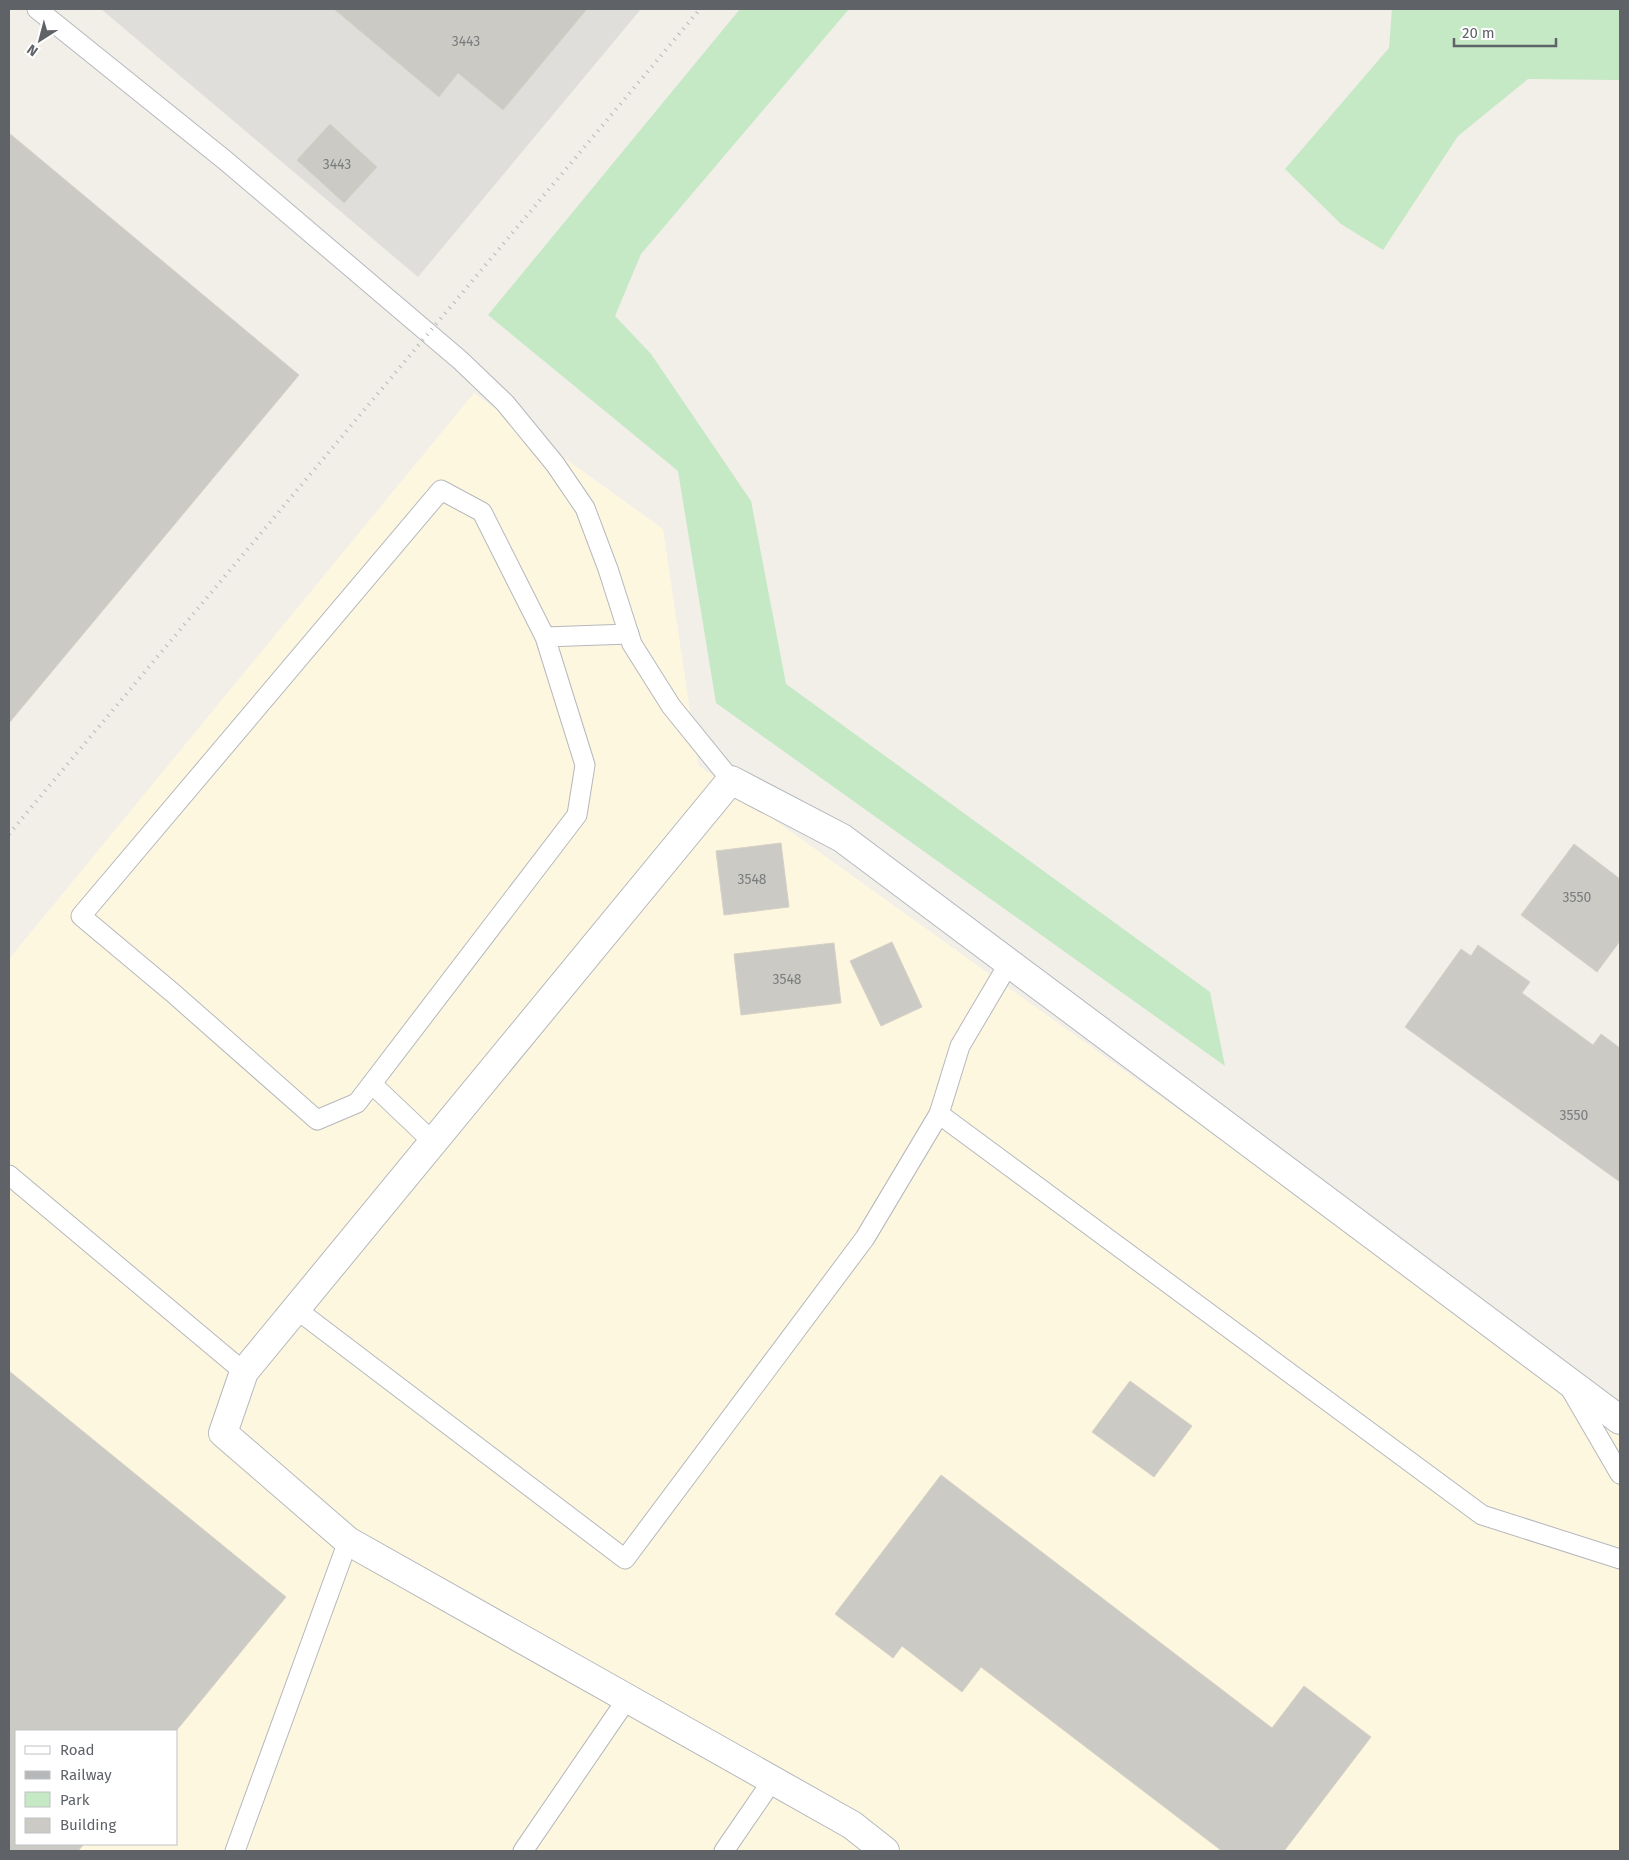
<svg xmlns="http://www.w3.org/2000/svg" width="1629" height="1860" viewBox="0 0 1629 1860" font-family="'Fira Sans',sans-serif">
  <style>
    .commercial { fill: #fef7e0; fill-rule: evenodd }
    .industrial { fill: #e0deda }
    .green { fill: #c5e8c5 }
    .building { fill: #cccac5; stroke: #d6d1c6 }
    .lines { fill: none; stroke-linecap: round; stroke-linejoin: round }
    .lane-casing { stroke: #b5b8bc; stroke-width: 21 }
    .street-casing { stroke: #b5b8bc; stroke-width: 30 }
    .lane { stroke: #fff; stroke-width: 19 }
    .street { stroke: #fff; stroke-width: 28 }
    .rail { stroke: #b6b7b8; stroke-width: 4; stroke-dasharray: 1 6; stroke-linecap: butt }
    .labels { text-anchor: middle; stroke-width: 5; stroke-linejoin: round; paint-order: stroke }
    .number-label { font-size: 14px; fill: #7a7d7f }
  </style>
  <rect width="100%" height="100%" fill="#f1efe8"/>
  <path class="commercial" d="M474 393 663 529 698 765 1620 1426V1851H9V959ZM16 1731H176V1844H16Z"/>
  <path class="industrial" d="M101 9H641L418 277Z"/>
  <g class="green">
    <path d="M740 9H849L641 254 615 316 651 354 751 501 786 684 1210 992 1225 1066 716 703 678 471 488 315Z"/>
    <path d="M1392 9H1620V80L1528 79 1458 136 1383 250 1341 224 1285 169 1389 48Z"/>
  </g>
  <g class="building">
    <path d="M334 9H587L503 110 458 73 439 97Z"/>
    <path d="M330 124 377 167 344 203 297 160Z"/>
    <path d="M9 133 299 375 9 723Z"/>
    <path d="M781 843 789 907 724 915 716 851Z"/>
    <path d="M1574 844 1620 879V941L1597 972 1521 915Z"/>
    <path d="M892 942 922 1007 881 1026 850 961Z"/>
    <path d="M834 943 841 1003 741 1015 734 954Z"/>
    <path d="M1478 945 1530 982 1522 993 1593 1045 1601 1034 1620 1048V1182L1405 1027 1461 949 1471 956Z"/>
    <path d="M9 1371 286 1597 176 1731H16V1844H84L78 1851H9Z"/>
    <path d="M1130 1381 1192 1426 1154 1477 1092 1432Z"/>
    <path d="M941 1475 1272 1728 1304 1686 1371 1737 1284 1851H1222L981 1667 962 1692 902 1646 893 1658 835 1614Z"/>
  </g>
  <g class="lines">
    <g class="lane-casing">
      <g id="lane">
        <path d="M37 9 226 161 460 360 505 403 555 464 585 508 608 569 632 644 671 706 731 780"/>
        <path d="M545 637 585 765 577 815 357 1103 317 1120 173 993 81 916 441 490 482 512 545 637 629 634"/>
        <path d="M1009 963 960 1046 939 1114 1482 1515 1620 1559"/>
        <path d="M372 1084 433 1142"/>
        <path d="M9 1175 244 1372"/>
        <path d="M296 1309 625 1559 865 1238 939 1114"/>
        <path d="M1570 1388 1620 1474"/>
        <path d="M235 1851 348 1541"/>
        <path d="M523 1851 627 1699"/>
        <path d="M724 1851 772 1781"/>
      </g>
    </g>
    <g class="street-casing">
      <path id="street" d="M885 1851 852 1825 348 1541 223 1433 244 1372 731 780 842 838 1620 1420"/>
    </g>
    <use href="#lane" class="lane"/>
    <use href="#street" class="street"/>
    <path class="rail" d="M9 834 700 9"/>
  </g>
  <g class="labels">
    <g class="number-label">
      <text x="466" y="46">3443</text>
      <text x="337" y="169">3443</text>
      <text x="752" y="884">3548</text>
      <text x="1577" y="902">3550</text>
      <text x="787" y="984">3548</text>
      <text x="1574" y="1120">3550</text>
    </g>
  </g>
  <rect width="1629" height="1860" fill="none" stroke="#5f6368" stroke-width="20"/>
  <rect x="15" y="1730" width="162" height="115" fill="#ffffff" stroke="#bfc1c3"/>
  <rect x="25" y="1746" width="25" height="8" fill="#ffffff" stroke="#bfc1c3"/>
  <text x="60" y="1755" font-size="15" fill="#5f6368">Road</text>
  <rect x="25" y="1771" width="25" height="8" fill="#b6b7b8" stroke="#bfc1c3"/>
  <text x="60" y="1780" font-size="15" fill="#5f6368">Railway</text>
  <rect x="25" y="1792" width="25" height="15" fill="#c5e8c5" stroke="#bfc1c3"/>
  <text x="60" y="1805" font-size="15" fill="#5f6368">Park</text>
  <rect x="25" y="1818" width="25" height="15" fill="#cccac5" stroke="#bfc1c3"/>
  <text x="60" y="1830" font-size="15" fill="#5f6368">Building</text>
  <g transform="translate(40 40) rotate(216)" stroke="#ffffff" stroke-width="4" paint-order="stroke">
  <path d="M0-4L9 19L0 12L-9 19Z" fill="#5f6368"/>
  <text y="-8" font-size="14" font-weight="bold" text-anchor="middle" fill="#5f6368">N</text>
  </g>
  <path d="M1454 38v8h102v-8" fill="none" stroke="#5f6368" stroke-width="2.5"/>
  <text x="1462" y="38" font-size="15" fill="#5f6368" stroke="#ffffff" stroke-width="4" paint-order="stroke">20 m</text>
</svg>
